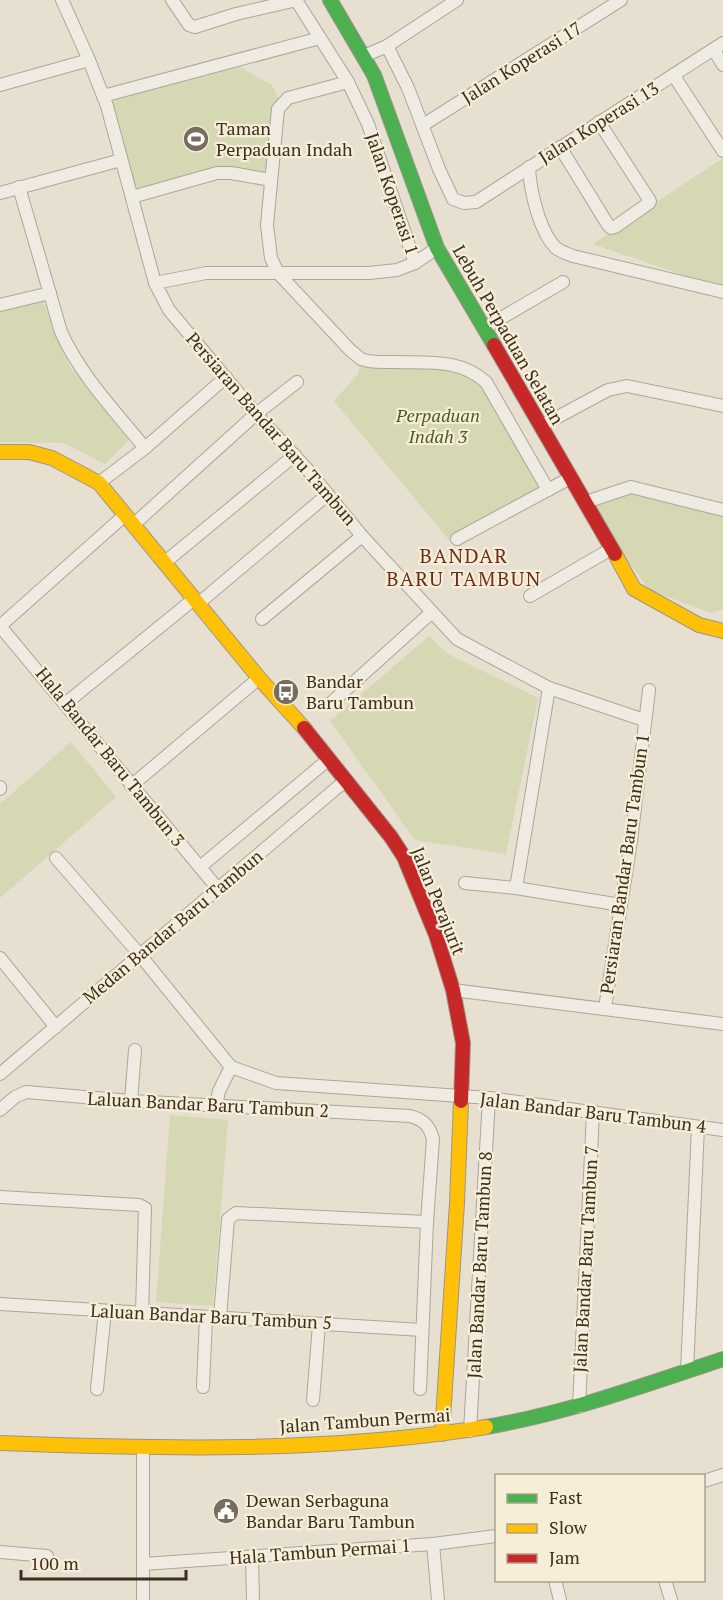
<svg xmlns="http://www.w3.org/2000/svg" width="723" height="1600" viewBox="0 0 723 1600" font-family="'PT Serif',serif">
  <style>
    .green { fill: #d6d7b3 }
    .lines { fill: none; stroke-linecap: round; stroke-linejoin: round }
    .street-casing { stroke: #ada599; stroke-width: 14 }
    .fast-casing { stroke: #9c958a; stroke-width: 16 }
    .slow-casing { stroke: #9c958a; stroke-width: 16 }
    .jam-casing { stroke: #9c958a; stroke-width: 16 }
    .street { stroke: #efebe3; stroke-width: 12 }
    .fast { stroke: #4caf50; stroke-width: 14 }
    .slow { stroke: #ffc107; stroke-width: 14 }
    .jam { stroke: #c62828; stroke-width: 14 }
    .labels { text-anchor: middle; stroke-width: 4.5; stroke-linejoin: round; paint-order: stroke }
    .street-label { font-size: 18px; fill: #3d2e20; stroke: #f7eed8 }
    .poi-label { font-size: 18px; fill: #3d2e20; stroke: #f7eed8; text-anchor: start }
    .park-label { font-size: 18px; font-style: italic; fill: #4d5a26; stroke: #f7eed8 }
    .neighbourhood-label { font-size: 20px; letter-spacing: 1.5px; fill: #6b2e1e; stroke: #f7eed8 }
  </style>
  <rect width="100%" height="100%" fill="#e7e0d1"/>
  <g class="green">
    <path d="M235 64 272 85 280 102 269 176 230 170 134 192 108 98Z"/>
    <path d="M723 158V289L593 244Z"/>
    <path d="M41 297 70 367 132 437 105 464 64 443 0 442V310Z"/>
    <path d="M361 359 474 371 548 490 449 540 334 401 358 374Z"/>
    <path d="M631 487 723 510V609L711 613 649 590 586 502Z"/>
    <path d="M429 636 448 654 538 698 506 854 415 840 330 721Z"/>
    <path d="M71 742 116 797 0 898V804Z"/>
    <path d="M170 1115 228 1120 213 1306 156 1302Z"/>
  </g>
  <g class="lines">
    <g class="street-casing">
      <g id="street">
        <path d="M62 0 89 60 107 106 155 283 169 310 256 414 308 470 362 536 457 639 549 688 644 720"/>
        <path d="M172 0 189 25 195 27 236 14 297 0"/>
        <path d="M296 0 348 82 368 124 415 263"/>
        <path d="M387 46 408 88 439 169 453 199 464 203 476 202 723 43"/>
        <path d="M714 50 723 65"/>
        <path d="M364 56 387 46 457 0"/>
        <path d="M674 76 723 151"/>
        <path d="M348 82 288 98 278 109 267 225 271 258 278 273 350 350C354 353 358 357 361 359 371 363 383 362 394 362 427 363 459 358 486 382L548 490"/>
        <path d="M0 85 89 60"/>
        <path d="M103 96 320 38"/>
        <path d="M423 125 621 0"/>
        <path d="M560 147 608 225 611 228 615 227 649 203 650 201 599 122"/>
        <path d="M529 167C530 190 539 231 556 248 561 252 568 254 573 256L723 292"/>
        <path d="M19 187 61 332C81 376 115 411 145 448"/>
        <path d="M0 193 121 160"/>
        <path d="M132 197 217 173H231L271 180"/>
        <path d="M155 283 206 273H369L397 270 415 263 437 248"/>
        <path d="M0 305 50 293"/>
        <path d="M484 328 563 282"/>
        <path d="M541 426 608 390 627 386 723 406"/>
        <path d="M99 483 145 448 226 377"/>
        <path d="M586 502 631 487 723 510"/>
        <path d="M133 525 256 414 297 382"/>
        <path d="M457 539 570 478"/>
        <path d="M164 563 295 455"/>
        <path d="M530 596 611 549"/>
        <path d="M199 603 327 495"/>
        <path d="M262 619 362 536"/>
        <path d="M0 626 218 889"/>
        <path d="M0 626 125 515"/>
        <path d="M549 688 516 888 621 905"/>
        <path d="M66 703 194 599"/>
        <path d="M331 703 432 612"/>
        <path d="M131 786 259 678"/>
        <path d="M0 787V789"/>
        <path d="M56 858 140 955 231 1067 276 1083 489 1098 723 1130"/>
        <path d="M200 867 329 759"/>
        <path d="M465 883 516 888"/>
        <path d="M0 958 56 1027"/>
        <path d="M453 990 723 1024"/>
        <path d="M605 1008 631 841 649 690"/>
        <path d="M0 1074 346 780"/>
        <path d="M131 1101 135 1050"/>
        <path d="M216 1106 219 1091 231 1067"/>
        <path d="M0 1110 15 1097 26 1092 131 1101 410 1116C424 1120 429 1125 433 1139L427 1222 420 1389"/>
        <path d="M0 1197 139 1205 145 1208 142 1313"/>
        <path d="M0 1304 422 1330"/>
        <path d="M220 1317 228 1219 236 1213 427 1222"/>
        <path d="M687 1371 698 1127"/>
        <path d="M203 1387 206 1317"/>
        <path d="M97 1389 105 1311"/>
        <path d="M313 1400 319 1324"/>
        <path d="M579 1407 593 1112"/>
        <path d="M470 1431 489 1098"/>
        <path d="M143 1448V1600"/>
        <path d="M704 1481 723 1475"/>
        <path d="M433 1544 438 1600"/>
        <path d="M0 1552 47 1556"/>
        <path d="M252 1556 253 1600"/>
        <path d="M143 1564 433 1544 496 1536"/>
        <path d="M555 1580 560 1600"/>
        <path d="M665 1580 671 1600"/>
      </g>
    </g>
    <g class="fast-casing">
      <g id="fast">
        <path d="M330 0 374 75 437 248 494 345"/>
        <path d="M486 1427C568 1413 645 1385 723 1359"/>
      </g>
    </g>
    <g class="slow-casing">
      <g id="slow">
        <path d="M0 452H29L52 458 99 483 259 678 304 728"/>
        <path d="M615 554 634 589 699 625 723 631"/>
        <path d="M442 1434 457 1203 461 1101"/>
        <path d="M0 1443C162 1449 325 1453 486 1427"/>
      </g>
    </g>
    <g class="jam-casing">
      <g id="jam">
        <path d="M494 345 615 554"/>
        <path d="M304 728 391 837 404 857 436 935 453 990 463 1043 461 1101"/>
      </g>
    </g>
    <use href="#street" class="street"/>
    <use href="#fast" class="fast"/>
    <use href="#slow" class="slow"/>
    <use href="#jam" class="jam"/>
  </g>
  <defs>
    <g id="stadium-disc" transform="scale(1.35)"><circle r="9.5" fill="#786c5e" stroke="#f7eed8"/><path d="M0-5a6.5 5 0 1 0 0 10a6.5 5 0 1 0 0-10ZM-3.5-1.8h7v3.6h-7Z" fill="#fff"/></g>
    <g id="bus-disc" transform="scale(1.35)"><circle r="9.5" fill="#786c5e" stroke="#f7eed8"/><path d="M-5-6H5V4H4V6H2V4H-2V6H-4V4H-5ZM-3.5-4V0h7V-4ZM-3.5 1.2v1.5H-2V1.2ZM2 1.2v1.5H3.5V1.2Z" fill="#fff"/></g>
    <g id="civic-disc" transform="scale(1.35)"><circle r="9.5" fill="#786c5e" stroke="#f7eed8"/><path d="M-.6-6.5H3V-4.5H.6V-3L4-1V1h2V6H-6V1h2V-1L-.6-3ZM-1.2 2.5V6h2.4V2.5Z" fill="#fff"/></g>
  </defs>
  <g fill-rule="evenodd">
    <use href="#stadium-disc" x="196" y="139"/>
    <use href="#bus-disc" x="286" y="692"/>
    <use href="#civic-disc" x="226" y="1511"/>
  </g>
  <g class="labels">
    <g class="street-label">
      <text transform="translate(522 63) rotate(-32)" y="6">Jalan Koperasi 17</text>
      <text transform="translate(599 123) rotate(-32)" y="6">Jalan Koperasi 13</text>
      <text transform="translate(392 194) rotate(71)" y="6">Jalan Koperasi 1</text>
      <text transform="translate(508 335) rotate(60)" y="6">Lebuh Perpaduan Selatan</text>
      <text transform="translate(271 429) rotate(49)" y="6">Persiaran Bandar Baru Tambun</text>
      <text transform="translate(110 757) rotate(51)" y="6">Hala Bandar Baru Tambun 3</text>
      <text transform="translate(625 864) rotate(-82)" y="6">Persiaran Bandar Baru Tambun 1</text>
      <text transform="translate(438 901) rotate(68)" y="6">Jalan Perajurit</text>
      <text transform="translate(173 927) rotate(-40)" y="6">Medan Bandar Baru Tambun</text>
      <text transform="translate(208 1105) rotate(3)" y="6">Laluan Bandar Baru Tambun 2</text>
      <text transform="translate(593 1113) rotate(7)" y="6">Jalan Bandar Baru Tambun 4</text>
      <text transform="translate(586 1259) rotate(-87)" y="6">Jalan Bandar Baru Tambun 7</text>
      <text transform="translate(480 1265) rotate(-87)" y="6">Jalan Bandar Baru Tambun 8</text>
      <text transform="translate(211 1317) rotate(3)" y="6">Laluan Bandar Baru Tambun 5</text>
      <text transform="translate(365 1421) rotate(-4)" y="6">Jalan Tambun Permai</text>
      <text transform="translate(320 1552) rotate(-4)" y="6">Hala Tambun Permai 1</text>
    </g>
    <g class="poi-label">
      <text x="216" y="135">Taman<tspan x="216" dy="21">Perpaduan Indah</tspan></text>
      <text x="306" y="688">Bandar<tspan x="306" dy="21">Baru Tambun</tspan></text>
      <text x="246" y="1507">Dewan Serbaguna<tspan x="246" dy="21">Bandar Baru Tambun</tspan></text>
    </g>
    <g class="park-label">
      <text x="438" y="422">Perpaduan<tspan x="438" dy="21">Indah 3</tspan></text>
    </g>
    <g class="neighbourhood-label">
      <text x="464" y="563">BANDAR<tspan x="464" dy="23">BARU TAMBUN</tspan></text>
    </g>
  </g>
  <rect x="495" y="1474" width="210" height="108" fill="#f7eed8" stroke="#ada18e" stroke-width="1.5"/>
  <rect x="507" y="1494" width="30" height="9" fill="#4caf50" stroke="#ada18e" stroke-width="1.5"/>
  <text x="549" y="1504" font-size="18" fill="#3d2e20">Fast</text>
  <rect x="507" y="1524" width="30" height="9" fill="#ffc107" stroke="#ada18e" stroke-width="1.5"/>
  <text x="549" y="1534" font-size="18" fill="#3d2e20">Slow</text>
  <rect x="507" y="1554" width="30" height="9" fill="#c62828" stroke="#ada18e" stroke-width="1.5"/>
  <text x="549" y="1564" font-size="18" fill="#3d2e20">Jam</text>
  <path d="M21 1570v9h165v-9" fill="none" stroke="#3d2e20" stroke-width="3"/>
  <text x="30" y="1570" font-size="18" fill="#3d2e20" stroke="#f7eed8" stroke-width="4.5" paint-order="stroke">100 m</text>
</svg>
